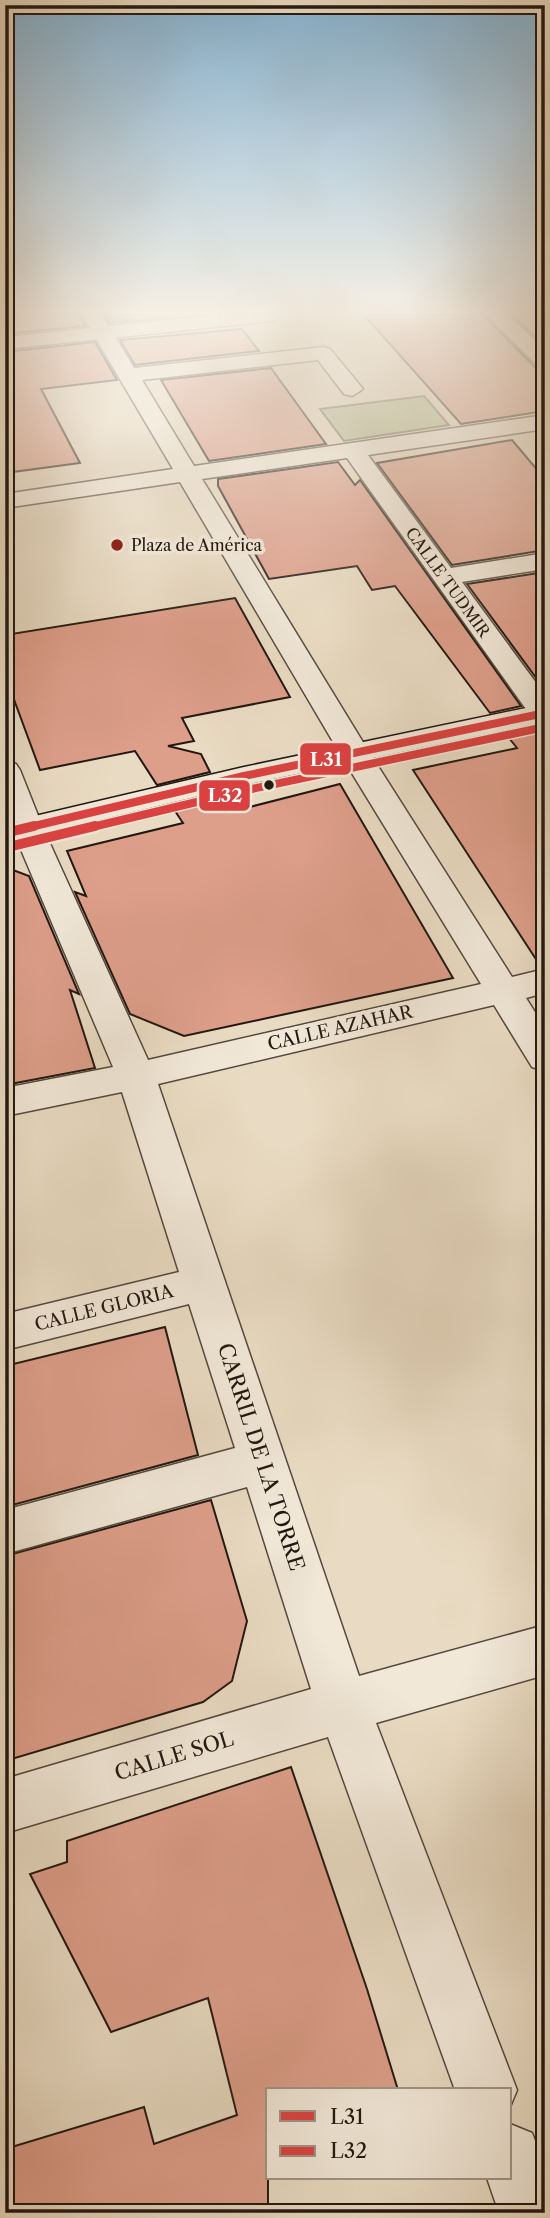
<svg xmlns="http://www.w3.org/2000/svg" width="550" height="2218" viewBox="0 0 550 2218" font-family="'Libre Caslon Text',serif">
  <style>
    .green { fill: #b6c094; stroke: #6c6c52; stroke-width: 2 }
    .building { fill: #dd9e8a; stroke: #231811; stroke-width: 2 }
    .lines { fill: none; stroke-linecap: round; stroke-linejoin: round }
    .pedestrian-casing { stroke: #54493e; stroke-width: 3 }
    .minor-casing { stroke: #54493e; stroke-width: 3 }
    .secondary-casing { stroke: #231811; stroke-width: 3 }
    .pedestrian { fill: #f1e8d8; fill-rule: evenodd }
    .minor { fill: #f1e8d8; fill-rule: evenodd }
    .secondary { fill: #f1e8d8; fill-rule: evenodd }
    .bus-1-far1-casing { stroke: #f1e8d8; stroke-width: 11 }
    .bus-1-casing { stroke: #f1e8d8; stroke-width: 15 }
    .bus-2-far1-casing { stroke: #f1e8d8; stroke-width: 11 }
    .bus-2-casing { stroke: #f1e8d8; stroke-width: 15 }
    .bus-1-far1 { stroke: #da4241; stroke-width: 8 }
    .bus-1 { stroke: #da4241; stroke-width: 10 }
    .bus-2-far1 { stroke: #da4241; stroke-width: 8 }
    .bus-2 { stroke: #da4241; stroke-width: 10 }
    .poi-dot { fill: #8f2418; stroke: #f1e8d8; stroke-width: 2.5 }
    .bus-dot { fill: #231811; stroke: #f1e8d8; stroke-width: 2.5 }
    .labels { text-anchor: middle; stroke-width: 7; stroke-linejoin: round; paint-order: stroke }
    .far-poi-label { font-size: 16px; fill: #231811; stroke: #f1e8d8; text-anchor: start }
    .far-street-label { font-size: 16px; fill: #231811; stroke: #f1e8d8 }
    .street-label { font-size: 18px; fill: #231811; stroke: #f1e8d8 }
    .near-street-label { font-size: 21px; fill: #231811; stroke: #f1e8d8 }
    .line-badge { stroke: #f1e8d8; stroke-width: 2.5 }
    .badge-label { font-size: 19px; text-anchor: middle; font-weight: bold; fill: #fff }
  </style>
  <rect width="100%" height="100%" fill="#e9dbc3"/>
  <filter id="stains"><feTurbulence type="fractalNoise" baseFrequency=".00286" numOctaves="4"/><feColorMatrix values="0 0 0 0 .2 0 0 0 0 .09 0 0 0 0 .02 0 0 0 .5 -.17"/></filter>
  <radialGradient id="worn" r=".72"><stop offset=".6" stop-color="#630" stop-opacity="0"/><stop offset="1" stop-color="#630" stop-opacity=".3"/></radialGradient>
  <path class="green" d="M424 396 449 425 344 441 320 409Z"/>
  <g class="building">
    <path d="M5 315H79L85 326 5 334Z"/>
    <path d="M105 315H167L169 317 110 323Z"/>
    <path d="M364 315H483L536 368 545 370V411L461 424Z"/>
    <path d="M512 315H545V346Z"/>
    <path d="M242 329 259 351 135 365 120 340Z"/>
    <path d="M95 342 117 380 41 389 80 463 5 473V352Z"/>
    <path d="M271 368 326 444 209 461 161 380Z"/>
    <path d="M512 440 545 479V550L452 565 377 463Z"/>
    <path d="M338 462 355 485 360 480 521 706 490 713 395 586 372 590 357 566 269 579 218 486V479Z"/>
    <path d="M545 572V690L467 584Z"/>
    <path d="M235 598 290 697 182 718 194 741 168 746 201 754 210 772 157 785 135 751 40 770 5 675V635Z"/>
    <path d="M545 725V967H541L413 770 517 748 505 733Z"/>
    <path d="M340 784 453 978 184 1036 130 1014 75 892 86 896 67 851 183 823 171 805 221 793 230 812Z"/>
    <path d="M5 867 29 876 79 994 70 990 95 1068 5 1085Z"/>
    <path d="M165 1327 198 1455 5 1507V1366Z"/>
    <path d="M211 1500 247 1621 232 1681 203 1702 5 1761V1556Z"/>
    <path d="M291 1767 367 1989 398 2090H268V2213H5V2149L144 2107 154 2144 237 2115 208 1998 111 2032 30 1874 67 1862V1841Z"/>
  </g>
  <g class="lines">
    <g class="pedestrian-casing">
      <g id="pedestrian">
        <path d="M215 315H283L273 321 5 349V337Z"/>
        <path d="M486 315H508L545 350V368L538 366Z"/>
      </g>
    </g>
    <g class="minor-casing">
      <g id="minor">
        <path d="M82 315H102L134 368 323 347 330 349 363 389 352 396 344 394 318 360 142 380 194 466 545 415V429L368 455 451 568 545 553V569L462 582 545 695 543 722 533 719 347 458 202 479 369 752 512 977 545 969V993L526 998 545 1028V1071L532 1067 494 1005 158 1084 359 1676 545 1625V1675L376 1723 517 2090 510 2107V2090H455L328 1737 5 1833V1779L311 1689 247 1487 5 1554V1510L235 1448 189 1304 5 1350V1314L179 1272 122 1092 5 1116V1088L113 1067 5 812V761L16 764 20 770 43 828 148 1060 481 984 339 752 180 482 5 508V494L173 469Z"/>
        <path d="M510 2124 532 2133C545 2165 545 2179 545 2213H499L487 2178H510Z"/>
      </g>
    </g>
    <g class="secondary-casing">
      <path id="secondary" d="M545 704V722L244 785 5 843V823L244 767Z"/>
    </g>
    <use href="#pedestrian" class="pedestrian"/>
    <use href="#minor" class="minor"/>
    <use href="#secondary" class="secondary"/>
    <g class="bus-1-far1-casing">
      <path id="bus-1-far1" d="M26 828 244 776 545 713"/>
    </g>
    <g class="bus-1-casing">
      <path id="bus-1" d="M5 833 34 826"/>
    </g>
    <g class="bus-2-far1-casing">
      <path id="bus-2-far1" d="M88 828 247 790 545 727"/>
    </g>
    <g class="bus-2-casing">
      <path id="bus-2" d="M8 847 95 826"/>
    </g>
    <use href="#bus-1-far1" class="bus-1-far1"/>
    <use href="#bus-1" class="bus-1"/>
    <use href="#bus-2-far1" class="bus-2-far1"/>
    <use href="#bus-2" class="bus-2"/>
  </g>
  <linearGradient id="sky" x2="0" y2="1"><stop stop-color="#88b6d6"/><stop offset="0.5" stop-color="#f5efe4"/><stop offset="1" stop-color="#f5efe4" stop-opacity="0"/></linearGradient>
  <rect width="550" height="625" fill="url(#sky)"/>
  <circle class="poi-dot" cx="117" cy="545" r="7"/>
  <circle class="bus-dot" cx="269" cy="785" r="6"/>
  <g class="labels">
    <g class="far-poi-label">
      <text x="131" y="551">Plaza de América</text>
    </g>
    <g class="far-street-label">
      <text transform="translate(448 582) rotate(54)" y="6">CALLE TUDMIR</text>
    </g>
    <g class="street-label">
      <text transform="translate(340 1028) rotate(-13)" y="6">CALLE AZAHAR</text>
      <text transform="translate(104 1308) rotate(-14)" y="6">CALLE GLORIA</text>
    </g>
    <g class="near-street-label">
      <text transform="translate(261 1457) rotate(72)" y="7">CARRIL DE LA TORRE</text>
      <text transform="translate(174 1756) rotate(-17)" y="7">CALLE SOL</text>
    </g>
  </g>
  <g class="line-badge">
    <rect x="299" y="742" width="53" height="34" rx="7" fill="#da4241"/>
    <rect x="198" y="779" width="53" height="33" rx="7" fill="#da4241"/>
  </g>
  <g class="badge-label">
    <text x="326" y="766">L31</text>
    <text x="225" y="802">L32</text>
  </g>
  <rect width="550" height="2218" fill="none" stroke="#e9dbc3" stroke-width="28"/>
  <rect x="7" y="7" width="536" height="2204" fill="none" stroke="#231811" stroke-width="3.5"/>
  <rect x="14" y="14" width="522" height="2190" fill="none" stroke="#231811" stroke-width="2"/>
  <rect x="266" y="2088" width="245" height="91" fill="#f1e8d8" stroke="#9f9588" stroke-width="2"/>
  <rect x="280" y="2111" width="35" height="10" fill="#da4241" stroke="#9f9588" stroke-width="2"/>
  <text x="330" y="2124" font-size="21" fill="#231811">L31</text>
  <rect x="280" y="2146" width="35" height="10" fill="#da4241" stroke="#9f9588" stroke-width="2"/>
  <text x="330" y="2158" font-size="21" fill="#231811">L32</text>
  <rect width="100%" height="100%" filter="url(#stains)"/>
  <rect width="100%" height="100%" fill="url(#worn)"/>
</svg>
